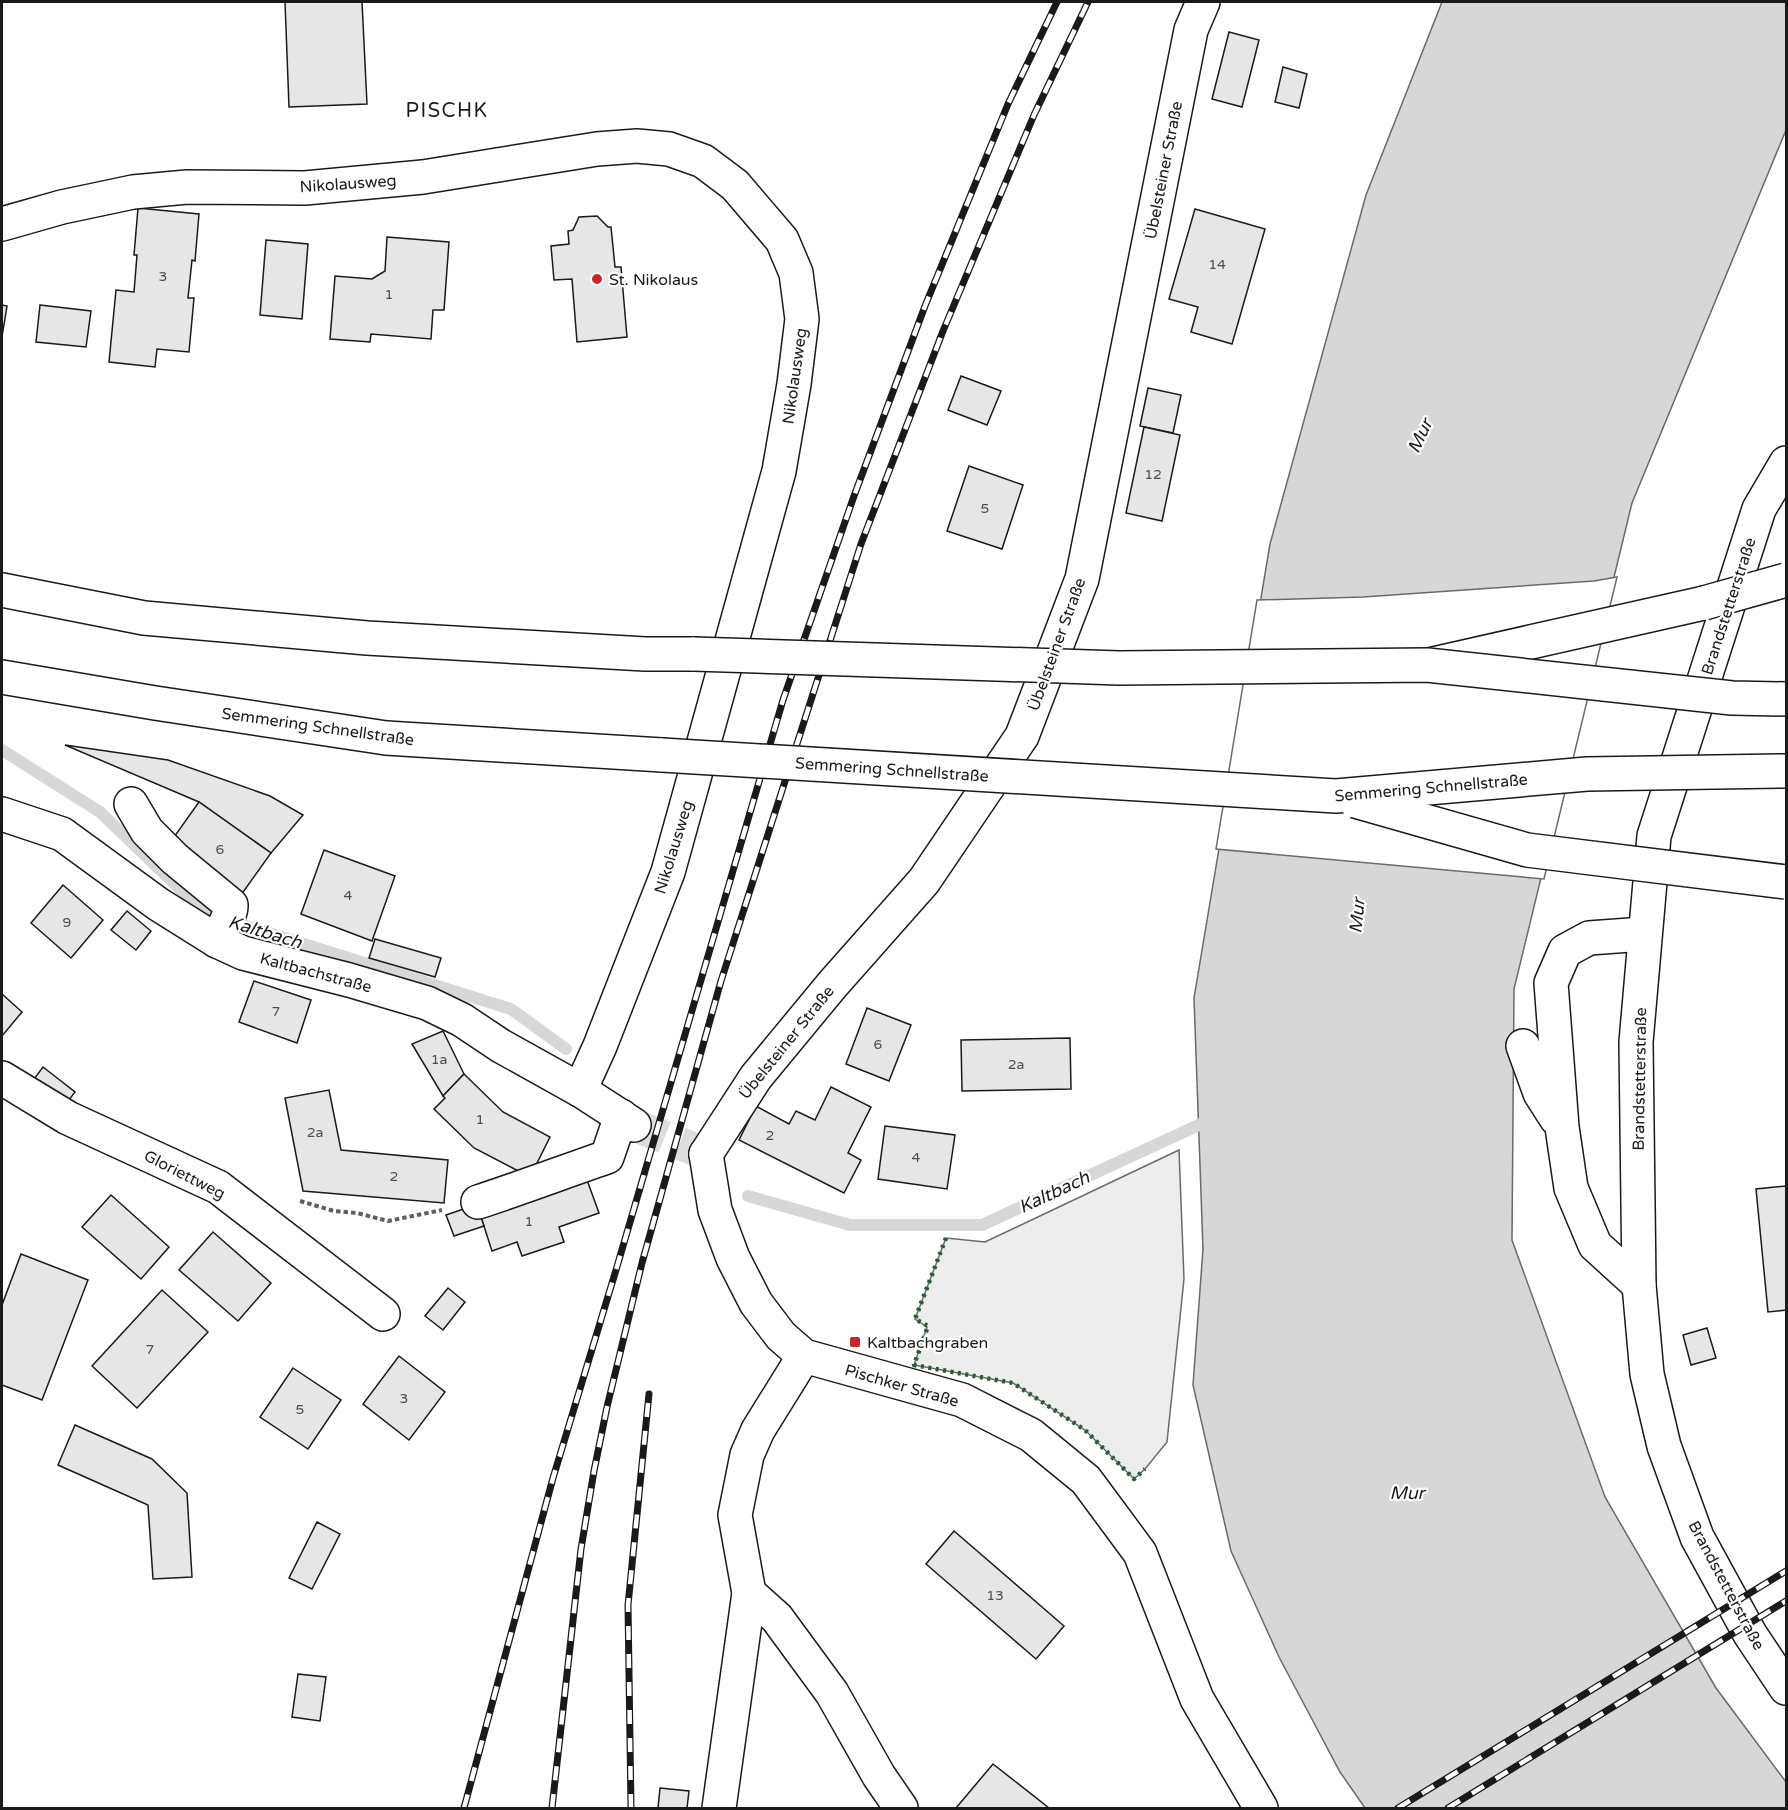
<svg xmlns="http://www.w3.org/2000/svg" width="1788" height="1810" viewBox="0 0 1788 1810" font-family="'Varela Round',sans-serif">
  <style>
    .built { fill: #ededed; stroke: #6a6a6a; stroke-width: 1.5 }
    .water { fill: #d7d7d7; stroke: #6a6a6a; stroke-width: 1.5 }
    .pier { fill: #fff; stroke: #6a6a6a; stroke-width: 1.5 }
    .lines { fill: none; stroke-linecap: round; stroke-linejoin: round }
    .stream { stroke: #d7d7d7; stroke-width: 12 }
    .building { fill: #e6e6e6; stroke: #1a1a1a; stroke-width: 1.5 }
    .minor-tunnel { stroke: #ddd; stroke-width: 33; stroke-dasharray: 33 16; stroke-linecap: butt }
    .minor-casing { stroke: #1a1a1a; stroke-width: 36 }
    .highway-casing { stroke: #1a1a1a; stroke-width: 36 }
    .path { stroke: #5f5f5f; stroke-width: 4; stroke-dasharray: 4.5 3; stroke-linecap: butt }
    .minor { stroke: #fff; stroke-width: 33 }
    .highway { stroke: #fff; stroke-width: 33 }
    .rail-casing { stroke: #1a1a1a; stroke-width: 7 }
    .rail { stroke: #fff; stroke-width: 4.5; stroke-dasharray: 14; stroke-linecap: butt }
    .highway-bridge-casing { stroke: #1a1a1a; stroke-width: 36; stroke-linecap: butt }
    .highway-bridge { stroke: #fff; stroke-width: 33 }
    .hedge { stroke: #2b5a34; stroke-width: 4.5; stroke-dasharray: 3 4.5; stroke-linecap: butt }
    .poi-dot { fill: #c62828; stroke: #fff; stroke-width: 2 }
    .labels { text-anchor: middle; stroke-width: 4.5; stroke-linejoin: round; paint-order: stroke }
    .number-label { font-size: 14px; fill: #4d4d4d }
    .street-label { font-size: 16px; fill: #1a1a1a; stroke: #fff }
    .poi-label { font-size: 16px; fill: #1a1a1a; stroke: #fff; text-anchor: start }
    .water-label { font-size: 18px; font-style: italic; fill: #1a1a1a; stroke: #fff }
    .quarter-label { font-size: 20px; letter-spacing: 1.5px; fill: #1a1a1a; stroke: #fff }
  </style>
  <rect width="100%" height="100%" fill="#fff"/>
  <path class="built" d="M1179 1150 1184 1279 1167 1442 1145 1469 1134 1479 1085 1430 1013 1383 914 1365 927 1327 915 1319 946 1238 985 1242Z"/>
  <path class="water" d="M1442 2H1786V130L1632 503 1514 989 1512 1240 1605 1497 1716 1688 1786 1782V1808H1365L1340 1772 1279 1657 1231 1551 1193 1385 1203 1249 1194 998 1270 544 1366 195Z"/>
  <path class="pier" d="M1617 577 1544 879 1216 849 1257 600 1363 597 1594 581Z"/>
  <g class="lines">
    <g class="stream">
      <path d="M2 750 100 812 205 913 511 1009 566 1049"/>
      <path d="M748 1196 850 1225H982L1214 1118"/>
    </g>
  </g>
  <g class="building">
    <path d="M285 2H362L367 104 289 107Z"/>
    <path d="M1229 32 1259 40 1242 107 1212 99Z"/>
    <path d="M1283 67 1307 74 1299 108 1275 102Z"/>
    <path d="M138 208 199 214 195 261 192 260 188 298H194L189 352 157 349 155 367 109 362 116 290 134 292 137 255H134Z"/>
    <path d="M1195 209 1265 229 1232 344 1191 332 1198 307 1169 299Z"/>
    <path d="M597 216 608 227H611L615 267H621L627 337 577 342 572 279 554 280 551 246 569 244 568 231 573 230 579 217Z"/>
    <path d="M387 237 449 242 444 310H433L431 339 371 334 370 342 330 339 335 276 372 279 385 271Z"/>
    <path d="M266 240 308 244 302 319 260 315Z"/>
    <path d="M2 305 7 306 2 337Z"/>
    <path d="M40 305 91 311 86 347 36 342Z"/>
    <path d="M961 376 1001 391 987 425 948 410Z"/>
    <path d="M1148 388 1181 395 1173 433 1140 426Z"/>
    <path d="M1144 427 1180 435 1162 521 1126 513Z"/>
    <path d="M969 466 1023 485 1002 549 947 531Z"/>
    <path d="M65 745 168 760 270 796 303 815 271 853 199 802Z"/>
    <path d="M199 802 271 853 241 895 169 844Z"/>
    <path d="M324 850 395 876 372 941 301 914Z"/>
    <path d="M63 885 103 920 71 958 31 923Z"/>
    <path d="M127 911 151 931 136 950 111 930Z"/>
    <path d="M375 939 441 958 435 977 369 958Z"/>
    <path d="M254 981 311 1000 297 1043 239 1022Z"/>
    <path d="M2 994 22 1012 2 1036Z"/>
    <path d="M867 1008 911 1025 889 1081 846 1064Z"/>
    <path d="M443 1031 464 1074 443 1096 412 1044Z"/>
    <path d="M1070 1038 1071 1089 962 1091 961 1040Z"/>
    <path d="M43 1067 75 1092 63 1108 31 1083Z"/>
    <path d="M464 1074 503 1112 550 1137 530 1177 474 1148 434 1109 445 1098 443 1096Z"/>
    <path d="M831 1087 871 1107 848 1153 861 1160 844 1193 739 1140 756 1106 789 1124 796 1111 815 1120Z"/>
    <path d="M329 1090 341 1150 448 1160 444 1203 303 1191 285 1098Z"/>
    <path d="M885 1126 955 1135 947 1189 878 1179Z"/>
    <path d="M587 1180 599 1213 559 1227 564 1242 522 1256 517 1242 492 1251 481 1217Z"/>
    <path d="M1786 1186V1310L1768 1312 1756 1189Z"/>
    <path d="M111 1195 169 1247 141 1279 82 1227Z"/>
    <path d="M481 1203V1217L484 1226 454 1236 446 1215Z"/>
    <path d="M213 1232 271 1283 238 1321 179 1270Z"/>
    <path d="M21 1254 88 1280 42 1400 2 1385V1305Z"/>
    <path d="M448 1288 465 1302 443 1330 425 1316Z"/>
    <path d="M162 1290 208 1332 137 1408 92 1366Z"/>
    <path d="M1707 1328 1716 1358 1691 1365 1683 1335Z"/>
    <path d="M399 1356 445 1392 409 1440 363 1404Z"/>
    <path d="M293 1368 341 1400 308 1449 260 1417Z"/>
    <path d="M75 1425 152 1459 187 1493 192 1577 153 1579 148 1505 58 1465Z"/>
    <path d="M317 1522 340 1534 312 1589 289 1578Z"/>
    <path d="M954 1531 1064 1626 1036 1659 926 1564Z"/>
    <path d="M298 1674 326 1677 320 1721 292 1717Z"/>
    <path d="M993 1764 1049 1808H956Z"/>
    <path d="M660 1788 689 1791 687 1808H658Z"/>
  </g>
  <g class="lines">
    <path class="minor-tunnel" d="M634 1125 696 1150"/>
    <g class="minor-casing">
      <g id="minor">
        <path d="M2 224 62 207 133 192 187 187 305 188 423 177 597 149 637 146 669 149 703 161 735 185 782 240 796 273 802 319 794 384 779 471 668 872 600 1046 580 1090"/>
        <path d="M1786 463 1759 509 1654 836 1636 1042 1639 1285 1647 1374 1664 1446 1697 1537 1750 1634 1786 1688"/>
        <path d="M131 804 147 831 175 859 231 905C232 913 221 931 217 941"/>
        <path d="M2 814 62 834 158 904 217 941 243 953 349 980 427 1003 462 1020 501 1046 580 1090 634 1125"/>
        <path d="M1523 1046 1540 1093 1556 1118"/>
        <path d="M2 1078 68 1118 218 1187 383 1314"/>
        <path d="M706 1154 756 1077 832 985 924 881 1022 736 1082 579 1191 30 1203 2"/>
        <path d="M706 1154 715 1210 733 1258 756 1303 781 1336 804 1356 962 1400 1031 1435 1086 1480 1140 1553 1197 1699 1261 1808"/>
        <path d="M478 1202C521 1188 563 1172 607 1157L621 1116"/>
        <path d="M1639 1285 1595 1245 1571 1188 1562 1127 1551 983 1565 951 1589 938 1644 934"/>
        <path d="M749 1593 777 1618 832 1693 879 1776 901 1808"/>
        <path d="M719 1808 749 1593 735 1515 747 1455 758 1430 804 1356"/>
      </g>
    </g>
    <g class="highway-casing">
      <g id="highway">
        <path d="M2 590 144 618 367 638 645 654H694"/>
        <path d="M1433 664 1704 603"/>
        <path d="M2 677 155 703 386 738 662 755"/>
      </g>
    </g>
    <path class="path" d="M300 1201 334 1211 357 1213 388 1221 442 1210"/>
    <use href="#minor" class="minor"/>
    <use href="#highway" class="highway"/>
    <g class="rail-casing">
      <g id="rail">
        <path d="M464 1808 553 1478 616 1270 783 700 854 496 925 306 1008 104 1057 2"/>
        <path d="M552 1808 581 1549 594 1471 607 1407 642 1263 721 981 861 544 943 331 1034 115 1088 2"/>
        <path d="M631 1808 628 1605 649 1394"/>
        <path d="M1398 1808 1786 1571"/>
        <path d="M1448 1808 1786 1601"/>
      </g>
    </g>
    <use href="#rail" class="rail"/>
    <g class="highway-bridge-casing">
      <g id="highway-bridge">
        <path d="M1704 603 1786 580"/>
        <path d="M694 654 1119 668 1427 665 1732 698 1786 699"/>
        <path d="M662 755 1336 796 1587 774 1786 771"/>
        <path d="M1355 801 1527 850 1786 882"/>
      </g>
    </g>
    <use href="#highway-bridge" class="highway-bridge"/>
    <path class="hedge" d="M946 1238 915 1319 928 1326 914 1365 1013 1383 1085 1430 1134 1479 1145 1469"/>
  </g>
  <g class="poi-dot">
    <circle cx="597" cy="279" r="6"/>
    <rect x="849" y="1336" width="12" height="12" rx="3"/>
  </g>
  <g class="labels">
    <g class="number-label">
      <text x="1217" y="269">14</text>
      <text x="163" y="281">3</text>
      <text x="389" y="299">1</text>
      <text x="1153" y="479">12</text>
      <text x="985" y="513">5</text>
      <text x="220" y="854">6</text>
      <text x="348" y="900">4</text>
      <text x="67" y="927">9</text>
      <text x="276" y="1016">7</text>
      <text x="878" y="1049">6</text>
      <text x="439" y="1064">1a</text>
      <text x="1016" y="1069">2a</text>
      <text x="480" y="1124">1</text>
      <text x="315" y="1137">2a</text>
      <text x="770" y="1140">2</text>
      <text x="916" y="1162">4</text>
      <text x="394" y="1181">2</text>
      <text x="529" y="1226">1</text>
      <text x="150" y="1354">7</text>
      <text x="404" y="1403">3</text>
      <text x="300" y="1414">5</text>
      <text x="995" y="1600">13</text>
    </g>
    <g class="street-label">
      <text transform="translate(1163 170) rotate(-79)" y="6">Übelsteiner Straße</text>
      <text transform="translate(348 183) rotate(-4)" y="6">Nikolausweg</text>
      <text transform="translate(794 376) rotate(-82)" y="6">Nikolausweg</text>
      <text transform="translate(1728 606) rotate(-72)" y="6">Brandstetterstraße</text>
      <text transform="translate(1056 644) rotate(-70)" y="6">Übelsteiner Straße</text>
      <text transform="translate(318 726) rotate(8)" y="6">Semmering Schnellstraße</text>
      <text transform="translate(892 769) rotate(4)" y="6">Semmering Schnellstraße</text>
      <text transform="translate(1431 787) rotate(-5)" y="6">Semmering Schnellstraße</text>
      <text transform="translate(673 847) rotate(-73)" y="6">Nikolausweg</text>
      <text transform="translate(316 972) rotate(15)" y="6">Kaltbachstraße</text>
      <text transform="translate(786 1042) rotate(-51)" y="6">Übelsteiner Straße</text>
      <text transform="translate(1639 1079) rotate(-89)" y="6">Brandstetterstraße</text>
      <text transform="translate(185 1174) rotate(27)" y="6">Gloriettweg</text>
      <text transform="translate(902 1385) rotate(16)" y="6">Pischker Straße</text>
      <text transform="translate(1727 1585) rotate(62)" y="6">Brandstetterstraße</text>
    </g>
    <g class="poi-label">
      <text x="609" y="285">St. Nikolaus</text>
      <text x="867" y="1348">Kaltbachgraben</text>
    </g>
    <g class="water-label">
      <text transform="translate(1420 436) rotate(-65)" y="6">Mur</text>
      <text transform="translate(1357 916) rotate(-84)" y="6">Mur</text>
      <text transform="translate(265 932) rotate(17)" y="6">Kaltbach</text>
      <text transform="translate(1054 1192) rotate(-25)" y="6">Kaltbach</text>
      <text x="1407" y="1499">Mur</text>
    </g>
    <g class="quarter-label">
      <text x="447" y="117">PISCHK</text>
    </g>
  </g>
  <rect width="1788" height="1810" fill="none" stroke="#1a1a1a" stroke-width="6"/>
</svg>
